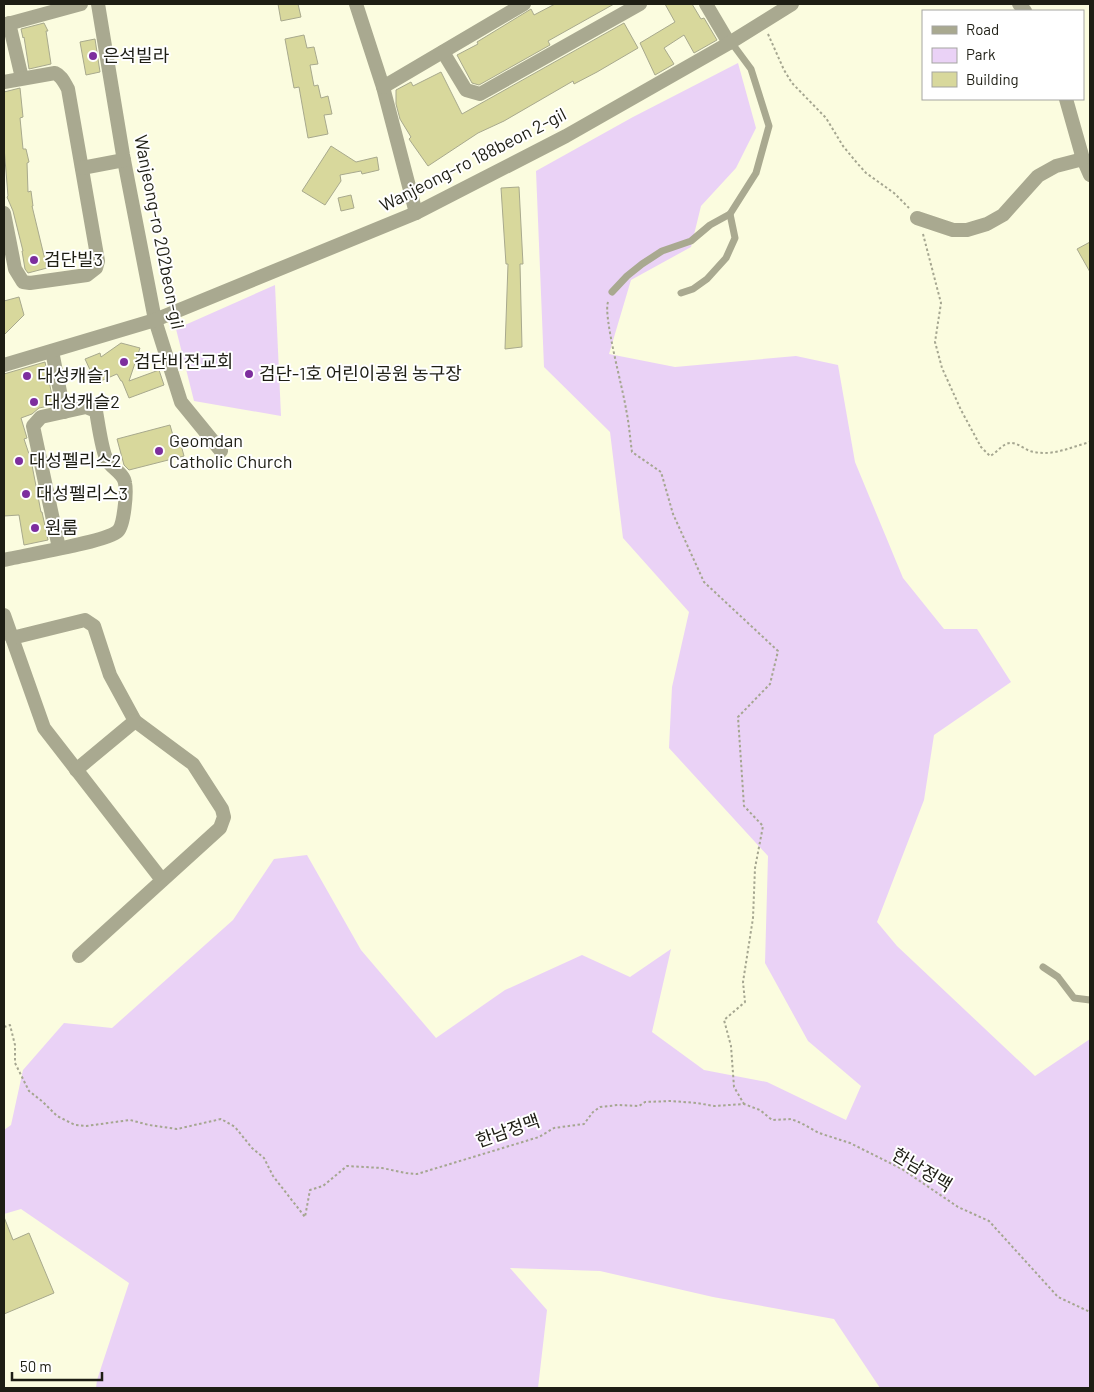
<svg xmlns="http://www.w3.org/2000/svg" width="1094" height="1392" viewBox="0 0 1094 1392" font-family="Barlow,'Noto Sans KR',sans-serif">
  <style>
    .green { fill: #ead2f6 }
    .building { fill: #d8d89c; stroke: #a8a98d }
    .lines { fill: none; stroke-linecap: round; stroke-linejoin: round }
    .path { stroke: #a5a690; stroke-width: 2; stroke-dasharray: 2.5 2.5; stroke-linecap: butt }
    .service { stroke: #a9a990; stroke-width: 7 }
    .minor { stroke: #a9a990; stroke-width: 14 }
    .poi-dot { fill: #7d2e9e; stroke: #fff; stroke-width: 2 }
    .labels { text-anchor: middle; stroke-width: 4; stroke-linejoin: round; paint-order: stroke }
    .poi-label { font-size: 18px; fill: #1e1e14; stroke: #fff; text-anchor: start }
    .street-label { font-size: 18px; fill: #1e1e14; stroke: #fff }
  </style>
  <rect width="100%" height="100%" fill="#fbfcdf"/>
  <g class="green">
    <path d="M738 63 756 128 736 168 701 206 691 247 631 280 609 354 675 367 796 356 838 365 855 462 903 578 944 629H977L1011 682 934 735 924 800 877 922 897 946 1035 1076 1090 1039V1388H880L834 1319 713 1297 600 1271 510 1268 547 1310 538 1388H96L97 1380 129 1283 21 1209 4 1214V1130L11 1125 23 1070 64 1023 112 1028 233 920 274 859 307 855 361 950 436 1038 505 990 582 955 630 977 671 949 652 1032 704 1070 767 1082 846 1120 861 1086 808 1041 765 963 768 856 669 748 672 687 689 612 623 538 610 432 544 367 536 171 633 117Z"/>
    <path d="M275 285 281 416 194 401 176 329Z"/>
  </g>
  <g class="building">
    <path d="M278 4H298L301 17 281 21Z"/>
    <path d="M555 4H614L548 41 550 45 479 85 472 83 457 55 478 44 477 42 531 9 534 15Z"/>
    <path d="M665 4H692L701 19 704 18 717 40 694 53 684 35 664 48 674 64 655 75 640 43 675 22Z"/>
    <path d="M44 23 48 31H46L51 64 29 69 24 37 23 38 21 29Z"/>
    <path d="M624 23 638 48 597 72 574 84 573 81 504 121 478 133 428 166 409 139 411 137 400 119 396 104V90L411 82 413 86 441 72 462 114Z"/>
    <path d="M304 35 307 48 314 47 318 64 310 65 314 86 318 85 321 98 328 96 332 114 324 115 328 134 308 138 299 87 294 88 285 39Z"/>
    <path d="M95 39 100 72 86 75 80 42Z"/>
    <path d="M20 88 23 117 20 118 23 149H26L29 162 27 163 28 192 31 191 33 206H32L47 268 28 273 25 269 22 251H23L13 211 7 197 8 196 4 147V92Z"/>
    <path d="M331 146 356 162 377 157 379 170 362 174 361 171 340 175 341 181 325 205 302 191Z"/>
    <path d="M519 187 523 264H520L522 347 505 349 508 264H506L501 188Z"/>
    <path d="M351 195 354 208 341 211 338 198Z"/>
    <path d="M1090 242V272L1077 249Z"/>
    <path d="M19 297 24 315 4 335V301Z"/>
    <path d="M121 343 140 348 129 381 159 370 164 385 129 398 122 381H121L117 374 96 383 85 359 100 353 101 357Z"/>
    <path d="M45 362 54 405 39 408 32 414 21 418 27 438 24 439 31 460 41 512H42L48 540 24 545 19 515 4 516V374Z"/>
    <path d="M170 425 176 446 181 445 184 456 129 470 124 465 117 439Z"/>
    <path d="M4 1217 13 1240 29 1233 54 1293 4 1314Z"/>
  </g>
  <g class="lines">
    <g class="path">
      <path d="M768 34 784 70 792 83 826 118 843 146 857 163 866 173 894 193 909 208"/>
      <path d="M923 234 941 303 935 342 942 368 961 410 981 447 990 456C997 453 1003 442 1012 443 1020 444 1026 451 1034 452 1054 456 1071 447 1090 442"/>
      <path d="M608 302C603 316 623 389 626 409 629 423 630 438 632 452L661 472 673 514 704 582 778 651 770 684 738 717 744 806 763 826 755 868 753 918 743 982 745 1002 724 1020 731 1046 734 1087 744 1104"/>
      <path d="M4 1027 10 1025 15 1045V1063L29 1091 43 1102 57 1116 75 1125 86 1126 130 1120 149 1125 177 1129 221 1119 235 1127 252 1148 264 1158 273 1176 305 1217 310 1190 323 1186 347 1166 382 1168 406 1173 417 1174 539 1137 554 1128 584 1124 593 1112 600 1107 618 1105 639 1106 645 1102 671 1101 697 1103 714 1106 744 1104 760 1110 772 1120 791 1119 801 1123 819 1133 850 1143 902 1169 958 1207 989 1221 1058 1297 1090 1312"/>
    </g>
    <g class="service">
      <path d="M612 292 627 276 642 264 662 251 691 241 710 225 730 214"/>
      <path d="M681 293 693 289 707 279 726 258 735 238 730 214 756 173 769 126 751 69 731 42"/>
      <path d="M1043 967 1058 977 1074 998 1090 1000"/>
    </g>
    <g class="minor">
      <path d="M98 4 123 155 155 320 181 402 221 451"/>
      <path d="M356 4 383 87 416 213"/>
      <path d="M706 4 729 43"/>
      <path d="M1019 4 1025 11"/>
      <path d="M9 23 22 78"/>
      <path d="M4 25 81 4"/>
      <path d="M443 52 466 90 480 94 640 4"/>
      <path d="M4 82 55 73C62 76 64 82 68 89L98 261 96 268 87 275 30 283 23 282 15 269 4 213"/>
      <path d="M383 87 524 4"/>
      <path d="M1066 99 1083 159 1090 175"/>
      <path d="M82 168 124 160"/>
      <path d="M917 218 953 230H967L987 224 1003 215 1038 176 1056 166 1083 159"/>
      <path d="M52 351 64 412"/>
      <path d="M4 365 155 320 416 213 566 136 731 42 792 4"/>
      <path d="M4 560C24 555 107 542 118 531 124 525 127 492 125 483 124 473 111 468 107 460 102 452 98 422 96 411L86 407 41 417 33 426 59 548"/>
      <path d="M4 615 44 728 162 880"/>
      <path d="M12 638 85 620 94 626 110 675 135 721 193 764 222 809 224 817 220 828 79 956"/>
      <path d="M76 770 135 721"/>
    </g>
  </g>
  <g class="poi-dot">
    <circle cx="93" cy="56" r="5"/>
    <circle cx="34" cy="260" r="5"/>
    <circle cx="124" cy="362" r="5"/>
    <circle cx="249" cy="374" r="5"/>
    <circle cx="27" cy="376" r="5"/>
    <circle cx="34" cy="402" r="5"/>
    <circle cx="159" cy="451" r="5"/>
    <circle cx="19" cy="461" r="5"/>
    <circle cx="26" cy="494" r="5"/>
    <circle cx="35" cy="528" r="5"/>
  </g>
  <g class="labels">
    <g class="poi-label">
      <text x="103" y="62">은석빌라</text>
      <text x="44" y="266">검단빌3</text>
      <text x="134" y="368">검단비전교회</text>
      <text x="259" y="380">검단-1호 어린이공원 농구장</text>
      <text x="37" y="382">대성캐슬1</text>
      <text x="44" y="408">대성캐슬2</text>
      <text x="169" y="447">Geomdan<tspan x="169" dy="21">Catholic Church</tspan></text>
      <text x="29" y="467">대성펠리스2</text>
      <text x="36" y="500">대성펠리스3</text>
      <text x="45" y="534">원룸</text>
    </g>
    <g class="street-label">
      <text transform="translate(473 160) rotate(-27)" y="6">Wanjeong-ro 188beon 2-gil</text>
      <text transform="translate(159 232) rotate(79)" y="6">Wanjeong-ro 202beon-gil</text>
      <text transform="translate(508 1131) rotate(-19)" y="6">한남정맥</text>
      <text transform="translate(922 1170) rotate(31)" y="6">한남정맥</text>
    </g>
  </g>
  <rect width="1094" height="1392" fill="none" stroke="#1e1e14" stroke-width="10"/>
  <rect x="922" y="10" width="162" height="90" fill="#ffffff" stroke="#a5a5a1"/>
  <rect x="932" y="26" width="25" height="8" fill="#a9a990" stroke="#a5a5a1"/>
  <text x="966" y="35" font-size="15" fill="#1e1e14">Road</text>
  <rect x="932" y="48" width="25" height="15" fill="#ead2f6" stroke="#a5a5a1"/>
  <text x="966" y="60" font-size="15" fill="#1e1e14">Park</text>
  <rect x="932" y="72" width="25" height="15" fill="#d8d89c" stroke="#a5a5a1"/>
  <text x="966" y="85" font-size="15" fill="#1e1e14">Building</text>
  <path d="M12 1372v8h90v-8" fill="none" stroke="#1e1e14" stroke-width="2.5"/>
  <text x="20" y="1372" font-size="15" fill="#1e1e14" stroke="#ffffff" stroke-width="4" paint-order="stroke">50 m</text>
</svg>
